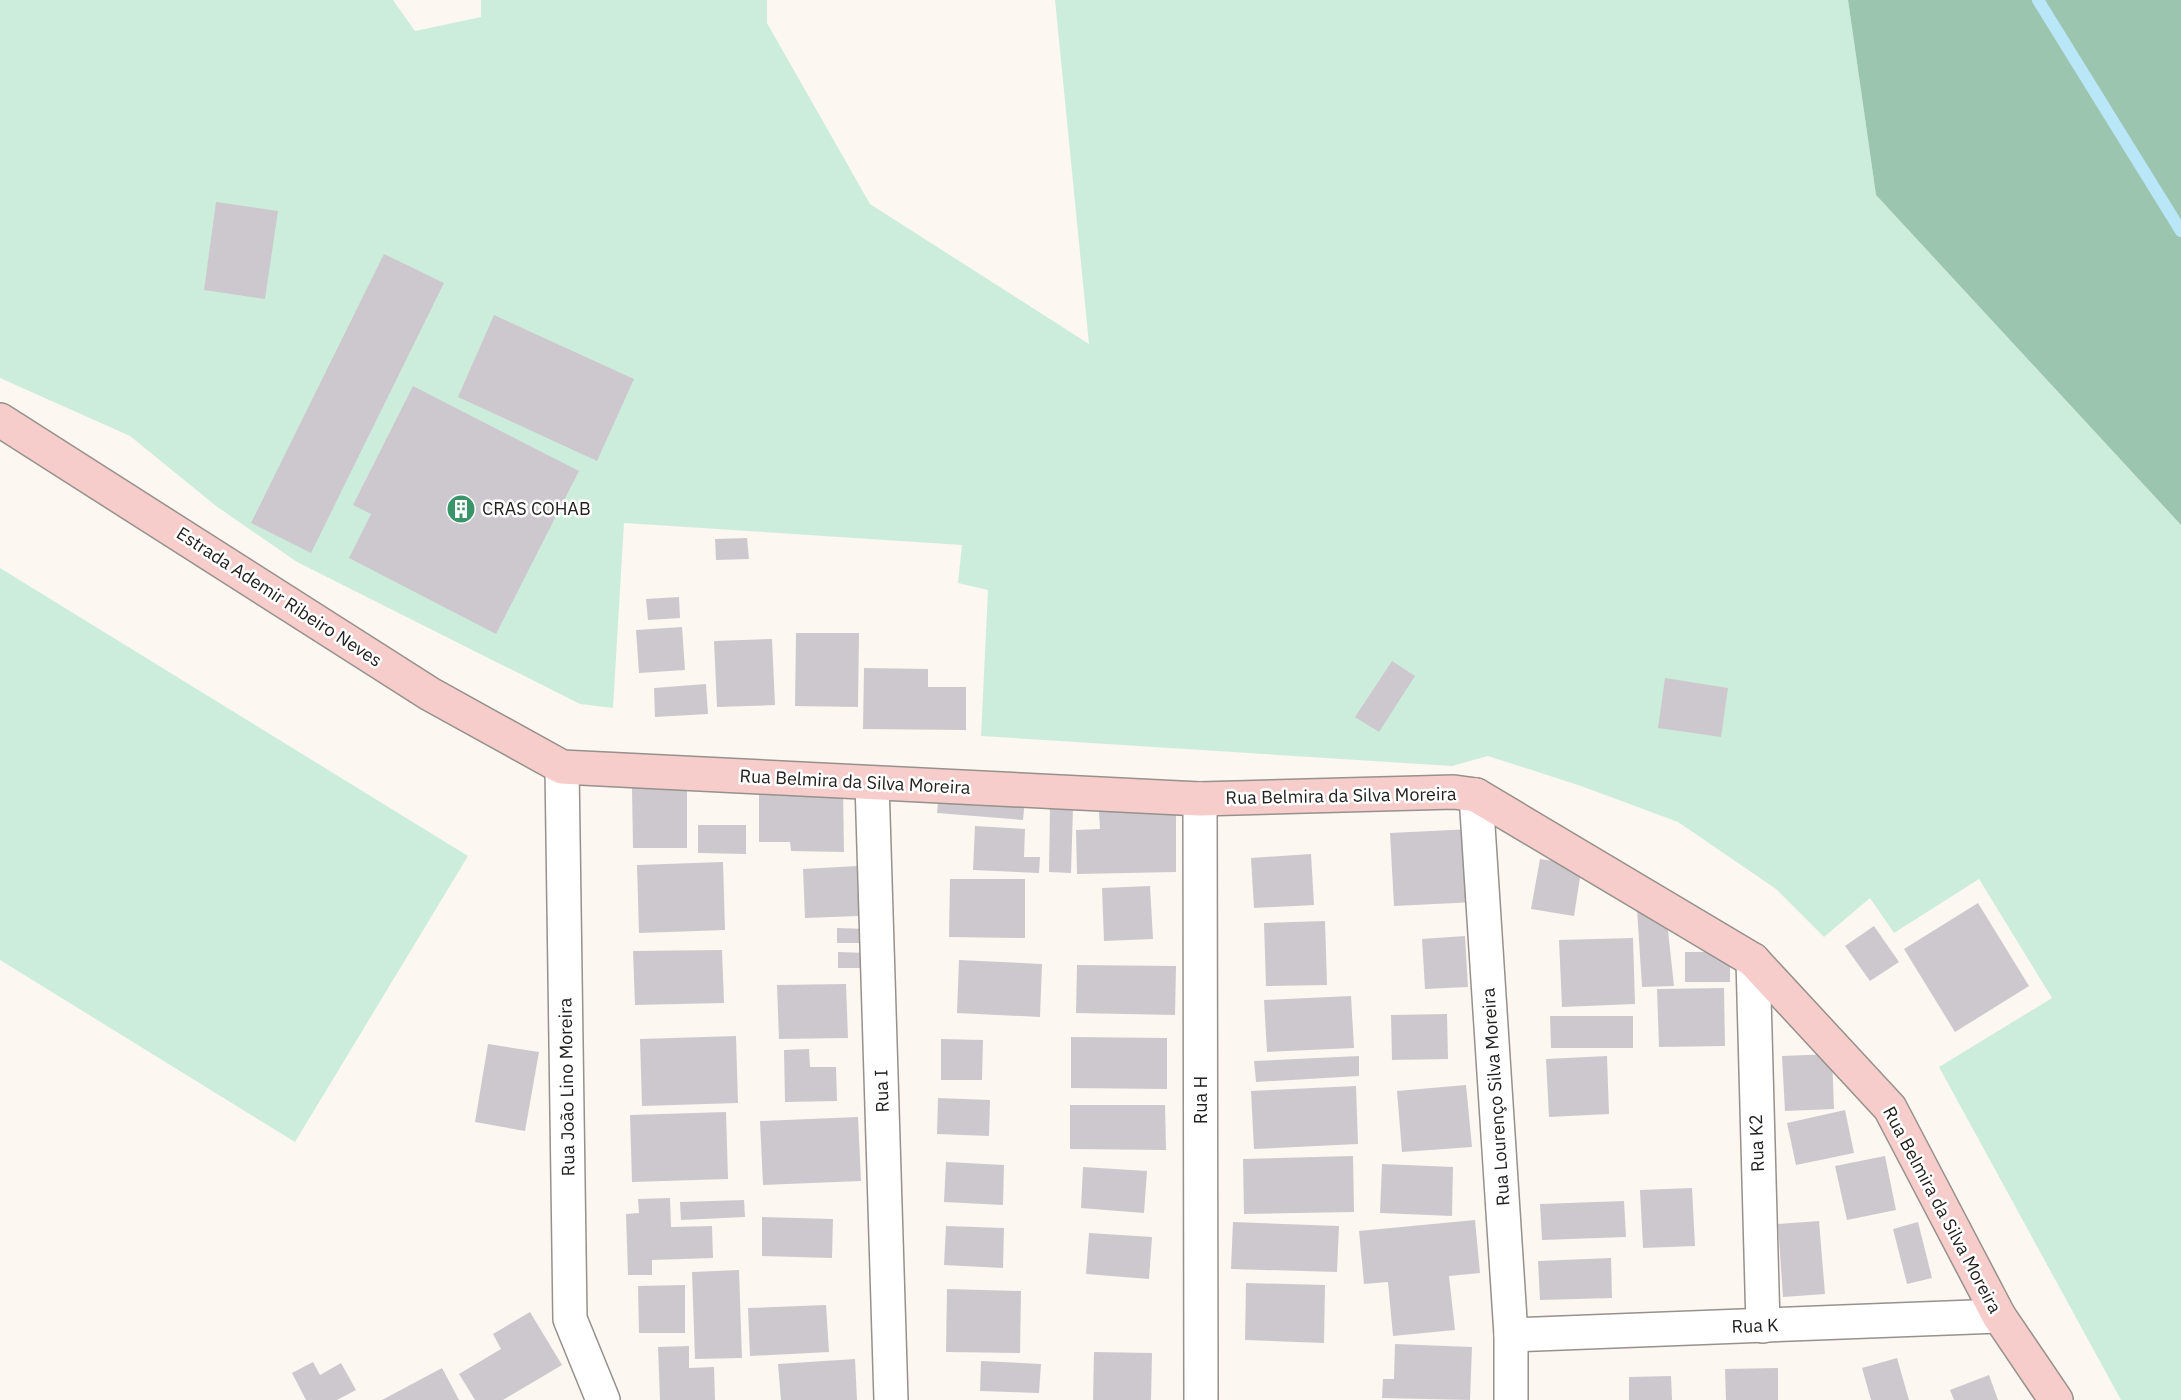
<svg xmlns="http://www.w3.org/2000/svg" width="2181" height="1400" viewBox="0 0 2181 1400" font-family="'IBM Plex Sans',sans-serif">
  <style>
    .green { fill: #cdeddc }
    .forest { fill: #9cc5af }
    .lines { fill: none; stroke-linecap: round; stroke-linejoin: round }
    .stream { stroke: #b9e7f8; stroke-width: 12 }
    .building { fill: #cdc8cd }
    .minor-casing { stroke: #96918c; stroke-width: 36 }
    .secondary-casing { stroke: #96918c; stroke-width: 36 }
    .minor { stroke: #fff; stroke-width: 33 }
    .secondary { stroke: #f6cdca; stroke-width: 33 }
    .labels { text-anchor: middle; stroke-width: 5; stroke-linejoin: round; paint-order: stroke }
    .poi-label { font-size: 18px; fill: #22211f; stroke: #fff; text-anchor: start }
    .street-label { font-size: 18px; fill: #22211f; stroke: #fff }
  </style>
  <rect width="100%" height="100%" fill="#fdf7f2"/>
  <g class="green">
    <path d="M0 0H393L415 31 481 17V0H767V23L870 204 1089 344 1055 0H1848L1876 195 2181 525V1400H2121L1939 1067 2052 998 1979 879 1894 933 1870 898 1824 937 1776 889 1678 822 1581 786 1488 756 1452 766 981 736 988 590 958 583 962 545 624 523 613 708 580 704 297 562 216 506 130 436 0 378Z"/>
    <path d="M0 568 468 856 295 1142 0 960Z"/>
  </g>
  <path class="forest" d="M1848 0H2181V525L1876 195Z"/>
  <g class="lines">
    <path class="stream" d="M2038 0 2181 231"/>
  </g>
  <g class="building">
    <path d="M216 202 278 211 265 299 204 290Z"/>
    <path d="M384 254 444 283 311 553 251 523Z"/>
    <path d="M494 315 634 379 597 461 458 397Z"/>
    <path d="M413 386 579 471 496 634 349 558 371 514 353 505Z"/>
    <path d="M747 538 749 559 716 560 715 539Z"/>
    <path d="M679 597 680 618 648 620 646 599Z"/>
    <path d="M682 627 685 670 639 673 636 630Z"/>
    <path d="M796 633H859L858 707 795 706Z"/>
    <path d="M772 639 775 705 717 707 714 641Z"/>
    <path d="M1392 661 1415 676 1379 732 1355 717Z"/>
    <path d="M864 668 928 669V687H966V730L863 729Z"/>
    <path d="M1665 678 1728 688 1721 737 1658 728Z"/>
    <path d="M706 684 708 714 655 717 654 688Z"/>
    <path d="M687 787V848H633L632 788Z"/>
    <path d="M843 789 844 852 791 851 790 842H759V790Z"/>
    <path d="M939 792 1025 799 1023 820 937 813Z"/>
    <path d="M1050 807H1073L1071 873 1049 872Z"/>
    <path d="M1176 810V872L1077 874 1076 830 1100 829 1099 812Z"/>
    <path d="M698 825H746V854L698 853Z"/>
    <path d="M975 826 1025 829 1024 857H1040L1039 873 973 870Z"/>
    <path d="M1472 829 1476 902 1394 906 1390 833Z"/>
    <path d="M1311 854 1314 905 1254 908 1251 858Z"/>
    <path d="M1540 859 1582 865 1574 916 1531 909Z"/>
    <path d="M723 862 725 930 639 933 637 865Z"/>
    <path d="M857 866 859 916 805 918 803 869Z"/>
    <path d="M950 879H1025V938L949 937Z"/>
    <path d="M1150 886 1153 939 1104 941 1102 888Z"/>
    <path d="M1978 903 2029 986 1955 1032 1904 949Z"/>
    <path d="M1637 909 1666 912 1674 986 1642 987Z"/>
    <path d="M1325 921 1327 985 1266 986 1264 923Z"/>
    <path d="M1874 926 1899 962 1870 981 1845 946Z"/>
    <path d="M837 928 867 929 866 943H837Z"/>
    <path d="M1465 936 1468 987 1425 989 1422 939Z"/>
    <path d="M1633 938 1635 1004 1562 1007 1559 940Z"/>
    <path d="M722 950 724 1003 635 1005 633 951Z"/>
    <path d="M838 952 867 953V968H838Z"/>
    <rect x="1685" y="952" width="45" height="30"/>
    <path d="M959 960 1042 964 1040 1017 957 1013Z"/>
    <path d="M1077 965 1176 966 1175 1015 1076 1013Z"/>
    <path d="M846 984 848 1038 779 1039 777 985Z"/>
    <path d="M1724 988 1725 1046 1659 1047 1657 989Z"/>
    <path d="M1351 996 1354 1048 1267 1052 1264 1000Z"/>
    <path d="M1447 1014 1448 1059 1392 1060 1391 1015Z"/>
    <path d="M1550 1016H1633V1048H1551Z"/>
    <path d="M736 1036 738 1103 642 1106 640 1039Z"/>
    <path d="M1071 1037 1167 1038V1089L1071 1088Z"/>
    <path d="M941 1039 983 1040 982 1080H941Z"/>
    <path d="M488 1044 539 1052 525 1131 475 1122Z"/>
    <path d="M809 1049 810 1067H836L837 1101 785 1102 784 1050Z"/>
    <path d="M1832 1054 1834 1109 1785 1111 1782 1056Z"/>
    <path d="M1359 1056V1076L1256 1082 1254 1061Z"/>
    <path d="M1607 1056 1609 1114 1549 1117 1546 1059Z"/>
    <path d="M1466 1085 1472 1147 1402 1152 1397 1091Z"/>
    <path d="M1356 1086 1358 1144 1254 1149 1251 1091Z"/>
    <path d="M938 1098 990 1100 989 1136 937 1134Z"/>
    <path d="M1070 1105H1165L1166 1150 1070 1149Z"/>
    <path d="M1845 1110 1854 1153 1796 1165 1787 1123Z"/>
    <path d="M726 1112 728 1179 632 1182 630 1115Z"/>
    <path d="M858 1117 861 1181 763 1185 760 1121Z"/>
    <path d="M1353 1156 1354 1212 1244 1214 1243 1159Z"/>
    <path d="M1885 1156 1896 1210 1847 1220 1835 1166Z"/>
    <path d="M946 1162 1004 1165 1003 1205 944 1202Z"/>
    <path d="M1382 1164 1453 1167 1452 1216 1380 1213Z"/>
    <path d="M1083 1167 1147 1171 1144 1213 1081 1208Z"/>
    <path d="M1692 1188 1695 1246 1643 1248 1640 1190Z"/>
    <path d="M670 1198 671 1227 712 1226 713 1258 652 1260V1275H628L626 1214 639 1213 638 1199Z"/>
    <path d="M744 1200 745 1217 681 1220 680 1202Z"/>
    <path d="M1624 1201 1626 1237 1542 1240 1540 1204Z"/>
    <path d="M762 1217 833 1219 832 1258 762 1256Z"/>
    <path d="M1475 1220 1480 1273 1449 1276 1455 1330 1393 1336 1388 1282 1364 1284 1359 1231Z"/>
    <path d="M1819 1221 1825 1294 1783 1297 1778 1224Z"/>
    <path d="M1233 1222 1339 1226 1337 1272 1231 1269Z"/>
    <path d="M1918 1222 1932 1278 1907 1284 1893 1229Z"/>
    <path d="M946 1226 1004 1228 1003 1268 944 1265Z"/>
    <path d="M1089 1233 1152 1237 1149 1279 1086 1274Z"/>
    <path d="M1611 1258 1612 1298 1540 1300 1538 1261Z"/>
    <path d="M739 1270 742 1358 695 1359 692 1272Z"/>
    <path d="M1246 1283 1325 1285 1324 1343 1245 1340Z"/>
    <path d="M685 1285V1333H639L638 1286Z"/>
    <path d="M947 1289 1021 1291 1020 1353 946 1352Z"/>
    <path d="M826 1305 829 1352 750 1356 748 1308Z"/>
    <path d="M530 1312 562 1365 503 1400H475L459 1374 501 1349 493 1334Z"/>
    <path d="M1395 1344 1472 1347 1470 1400 1382 1398 1383 1379H1394Z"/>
    <path d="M689 1346V1368L714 1367 715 1400H660L658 1347Z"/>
    <path d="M1094 1352 1152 1353 1151 1400H1093Z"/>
    <path d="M1897 1358 1909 1400H1871L1862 1368Z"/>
    <path d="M855 1359 857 1400H781L778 1364Z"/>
    <path d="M981 1361 1041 1364 1039 1393 980 1391Z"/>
    <path d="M313 1362 320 1375 341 1363 356 1390 337 1400H306L292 1373Z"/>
    <path d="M442 1368 459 1400H382Z"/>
    <path d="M1778 1368V1400H1726L1725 1369Z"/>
    <path d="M1989 1375 1998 1400H1954L1950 1390Z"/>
    <path d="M1671 1376 1672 1400H1629V1377Z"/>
  </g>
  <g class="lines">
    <g class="minor-casing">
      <g id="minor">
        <path d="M562 767 570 1319 603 1400"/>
        <path d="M872 783 891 1400"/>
        <path d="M1476 795 1511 1335V1400"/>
        <path d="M1200 799 1201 1400"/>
        <path d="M1753 960 1763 1326"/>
        <path d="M1511 1335 1999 1316"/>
      </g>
    </g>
    <g class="secondary-casing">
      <path id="secondary" d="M0 420 430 694 562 767 1200 799 1454 792 1476 795 1753 960 1890 1108 1999 1316 2056 1400"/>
    </g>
    <use href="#minor" class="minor"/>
    <use href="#secondary" class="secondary"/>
  </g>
  <defs>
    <g id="building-disc" transform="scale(1.5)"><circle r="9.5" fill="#39946a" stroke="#fff"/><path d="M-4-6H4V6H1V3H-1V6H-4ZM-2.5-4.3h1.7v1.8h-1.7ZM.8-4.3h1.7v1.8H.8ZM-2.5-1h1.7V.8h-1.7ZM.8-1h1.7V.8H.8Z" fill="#fff"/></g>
  </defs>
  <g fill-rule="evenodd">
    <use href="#building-disc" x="461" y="509"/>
  </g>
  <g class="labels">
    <g class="poi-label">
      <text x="482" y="515">CRAS COHAB</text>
    </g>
    <g class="street-label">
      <text transform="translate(279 597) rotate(33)" y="6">Estrada Ademir Ribeiro Neves</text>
      <text transform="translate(855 782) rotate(3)" y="6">Rua Belmira da Silva Moreira</text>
      <text transform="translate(1341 796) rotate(-1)" y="6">Rua Belmira da Silva Moreira</text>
      <text transform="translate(567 1087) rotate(-91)" y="6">Rua João Lino Moreira</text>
      <text transform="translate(882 1091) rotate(-92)" y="6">Rua I</text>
      <text transform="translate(1496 1097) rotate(-94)" y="6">Rua Lourenço Silva Moreira</text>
      <text transform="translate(1201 1100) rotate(-90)" y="6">Rua H</text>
      <text transform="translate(1757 1143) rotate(-92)" y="6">Rua K2</text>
      <text transform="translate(1942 1210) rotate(62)" y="6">Rua Belmira da Silva Moreira</text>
      <text transform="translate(1755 1326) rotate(-2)" y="6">Rua K</text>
    </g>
  </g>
</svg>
